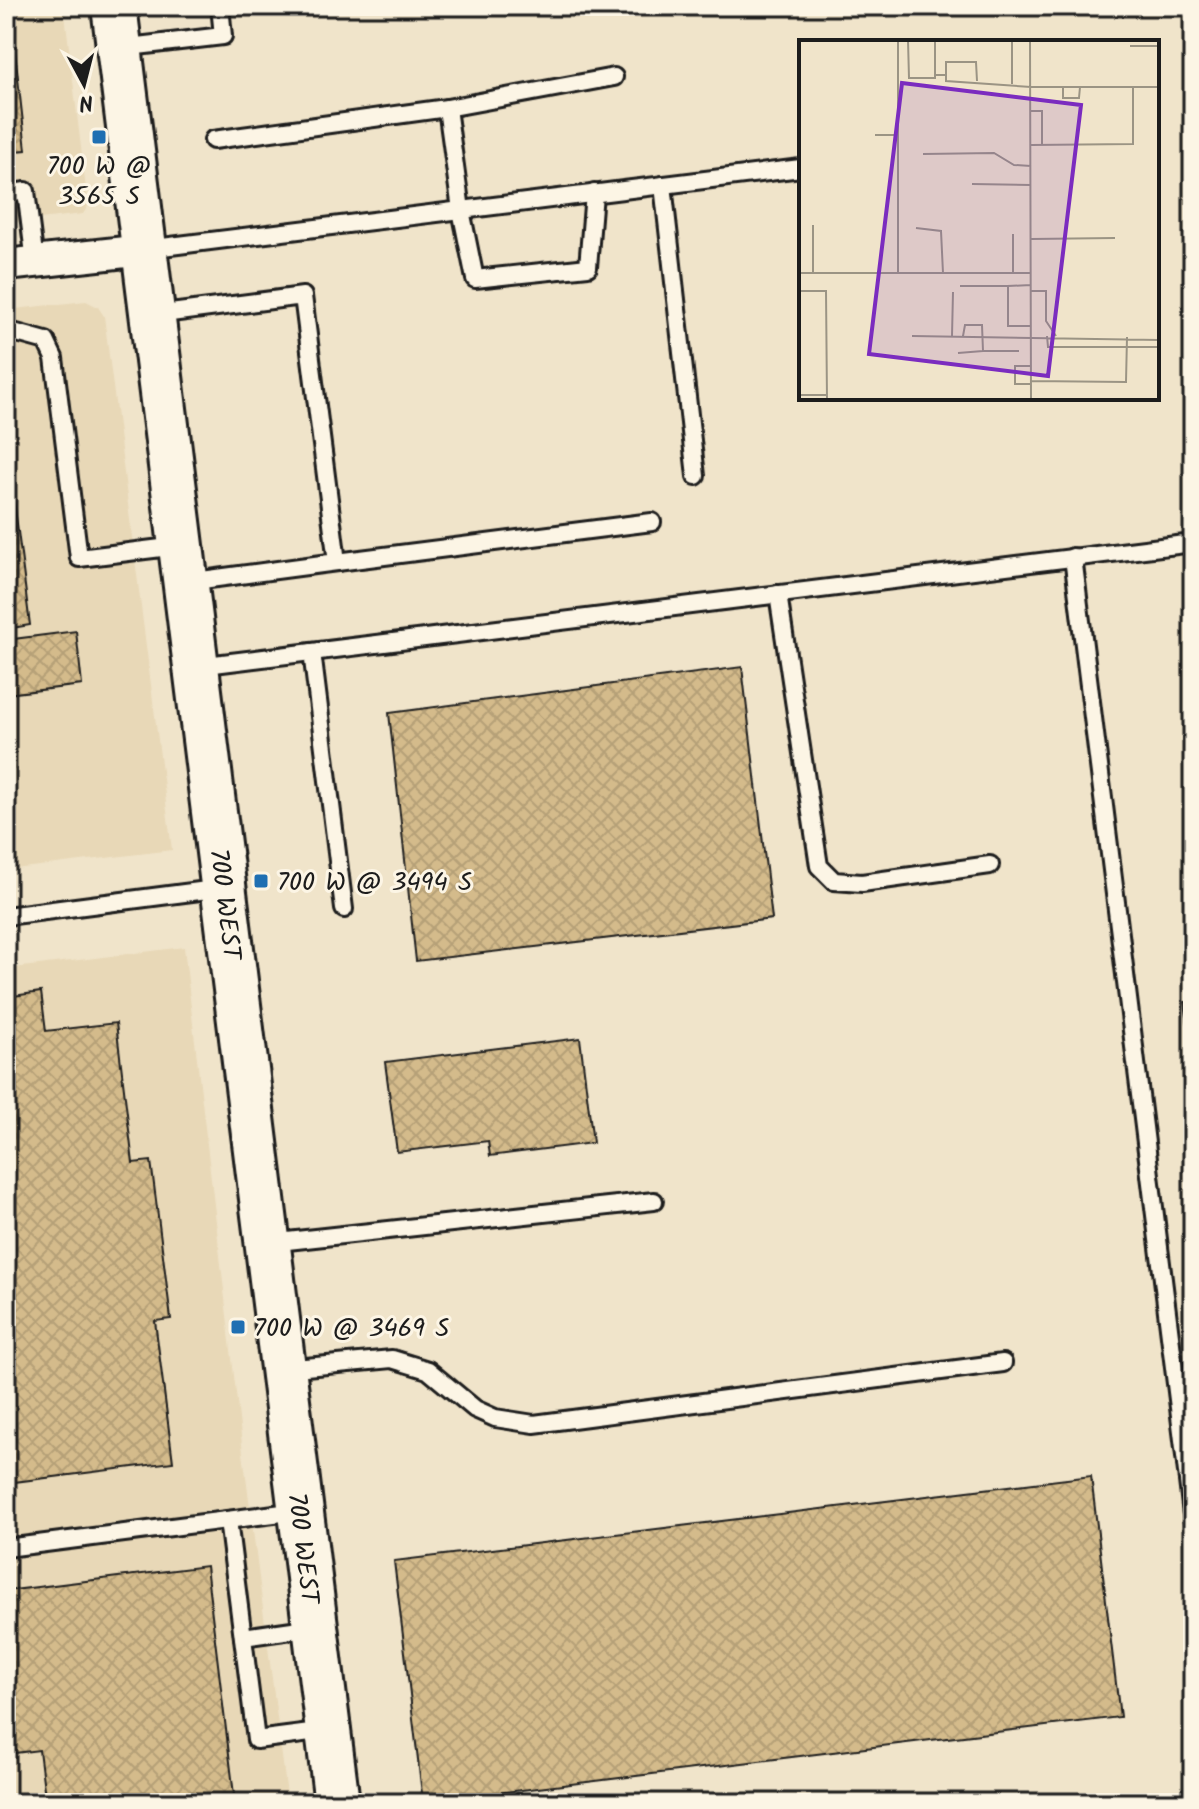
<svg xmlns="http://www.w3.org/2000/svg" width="1199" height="1809" viewBox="0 0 1199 1809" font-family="Kalam,sans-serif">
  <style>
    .built { fill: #e8d8b7 }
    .building { fill: url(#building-cross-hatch); stroke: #1c1c1c; stroke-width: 2 }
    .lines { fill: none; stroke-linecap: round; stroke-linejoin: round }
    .lane-casing { stroke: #1c1c1c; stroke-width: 22 }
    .street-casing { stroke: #1c1c1c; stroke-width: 36 }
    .secondary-casing { stroke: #1c1c1c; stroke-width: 50 }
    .lane { stroke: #fcf5e5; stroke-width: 16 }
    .street { stroke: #fcf5e5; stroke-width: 30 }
    .secondary { stroke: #fcf5e5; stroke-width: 44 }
    .poi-dot { fill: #1f6fb2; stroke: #fcf5e5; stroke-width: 3 }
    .labels { text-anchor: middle; stroke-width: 6; stroke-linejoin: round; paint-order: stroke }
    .poi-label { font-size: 26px; fill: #1c1c1c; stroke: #fcf5e5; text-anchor: start }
    .street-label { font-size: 26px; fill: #1c1c1c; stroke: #fcf5e5 }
    .inset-road { fill: none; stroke: #9b9484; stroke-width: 2 }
    .view { fill: #7b2cbf; fill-opacity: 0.15; stroke: #7b2cbf; stroke-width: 4 }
    .inset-edge { fill: none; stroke: #1c1c1c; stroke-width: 4 }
  </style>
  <defs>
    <pattern id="building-cross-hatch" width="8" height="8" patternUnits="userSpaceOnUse" patternTransform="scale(2)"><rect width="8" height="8" fill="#d4bb8b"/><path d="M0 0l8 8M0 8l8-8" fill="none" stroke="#b5a077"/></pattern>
  </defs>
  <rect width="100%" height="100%" fill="#f0e4ca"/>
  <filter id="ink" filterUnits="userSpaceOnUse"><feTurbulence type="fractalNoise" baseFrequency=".0125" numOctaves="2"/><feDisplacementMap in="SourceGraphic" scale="16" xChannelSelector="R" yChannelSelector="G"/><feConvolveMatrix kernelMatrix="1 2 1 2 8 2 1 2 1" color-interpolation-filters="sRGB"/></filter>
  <g filter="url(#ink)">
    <g class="built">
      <path d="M6 6H64L88 206 83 214 6 223Z"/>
      <path d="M86 301 98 307 104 316 172 850 6 870V310Z"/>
      <path d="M184 947 243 1453 288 1803H6V969Z"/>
    </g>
    <g class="building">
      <path d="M6 6H10L26 150 6 152Z"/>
      <path d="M6 438 30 625 6 629Z"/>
      <path d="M76 631 82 685 6 694V640Z"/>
      <path d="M742 667 772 919 416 961 389 713Z"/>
      <path d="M6 712 13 769 6 770Z"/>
      <path d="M41 992 46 1031 116 1023 133 1163 151 1161 171 1319 155 1321 173 1462 6 1483V997Z"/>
      <path d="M1193 1001V1063L1185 1002Z"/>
      <path d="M580 1038 593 1143 490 1156 488 1141 397 1152 385 1062Z"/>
      <path d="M1091 1476 1120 1717 423 1802 394 1561Z"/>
      <path d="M206 1566 235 1803H196V1800L171 1803H78L76 1793 45 1797 39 1750 6 1754V1591Z"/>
    </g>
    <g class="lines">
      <g class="lane-casing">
        <g id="lane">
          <path d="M120 48 223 36 220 6"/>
          <path d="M447 108 614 77"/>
          <path d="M213 140 447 108 461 210 475 279 588 267 594 193"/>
          <path d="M663 185 696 476"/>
          <path d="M6 194 26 191 35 262"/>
          <path d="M146 249 801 168"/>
          <path d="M155 315 303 296 337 562 187 582"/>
          <path d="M6 330 46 341 54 358 79 558 178 546"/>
          <path d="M1073 557 1186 1464H1193"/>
          <path d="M337 562 652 522"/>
          <path d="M778 594 819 866 834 881 862 883 990 865"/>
          <path d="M312 652 344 909"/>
          <path d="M198 666 1193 543"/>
          <path d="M6 916 223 888"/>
          <path d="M269 1243 654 1201"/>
          <path d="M284 1369 392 1359 428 1370 475 1409 495 1418 534 1424 1003 1363"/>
          <path d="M1186 1464 1193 1523"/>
          <path d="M228 1520 256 1740 326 1731"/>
          <path d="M6 1548 298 1511"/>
          <path d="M243 1637 313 1627"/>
        </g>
      </g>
      <g class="street-casing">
        <path id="street" d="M6 265 144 250"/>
      </g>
      <g class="secondary-casing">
        <path id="secondary" d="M114 6 337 1803"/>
      </g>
      <use href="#lane" class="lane"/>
      <use href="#street" class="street"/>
      <use href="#secondary" class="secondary"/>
    </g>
  </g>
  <g class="poi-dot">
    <rect x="91" y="129" width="16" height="16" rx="4"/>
    <rect x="253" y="873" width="16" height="16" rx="4"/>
    <rect x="230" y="1319" width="16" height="16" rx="4"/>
  </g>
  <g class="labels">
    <g class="poi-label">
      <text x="99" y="174" text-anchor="middle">700 W @<tspan x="99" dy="30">3565 S</tspan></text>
      <text x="277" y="890">700 W @ 3494 S</text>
      <text x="254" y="1336">700 W @ 3469 S</text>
    </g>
    <g class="street-label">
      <text transform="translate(226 904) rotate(83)" y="9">700 WEST</text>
      <text transform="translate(304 1548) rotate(83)" y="9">700 WEST</text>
    </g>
  </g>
  <g transform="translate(799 40)">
    <rect width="360" height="360" fill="#f0e4ca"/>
    <path class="inset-road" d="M99 0V95M109 0 110 38H136V0M213 0V44M231 0 232 360M331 6H360M136 35H147V41L232 47H360M147 35V22H177L178 41M264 47V58H280L281 47M232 71H243V104M76 95H99V233M232 105 334 104V47M124 114 195 113 215 125 232 126M173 144 232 145M14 185V233M117 188 142 191 144 233M214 194V233M232 199 316 198M0 233H232M232 245 209 246V286H232M161 246H209M0 251H27L28 360M232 251H247V281L257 296M113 296 360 300M153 296 154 252M164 296 166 285H183L184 311H220M248 296 249 307H360M159 313 184 311M232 326H216V344H232M232 341 327 342 328 297M0 355H28"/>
    <path class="view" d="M103 43 282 65 249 336 70 314Z"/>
    <rect width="360" height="360" class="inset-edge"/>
  </g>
  <rect width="1199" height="1809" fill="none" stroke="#fcf5e5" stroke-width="32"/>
  <rect x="16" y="16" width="1167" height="1777" fill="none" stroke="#1c1c1c" stroke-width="3" filter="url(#ink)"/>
  <g transform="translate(84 84) rotate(173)" stroke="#fcf5e5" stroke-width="6" paint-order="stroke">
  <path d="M0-6L14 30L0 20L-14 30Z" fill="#1c1c1c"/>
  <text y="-12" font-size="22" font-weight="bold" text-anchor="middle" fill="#1c1c1c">N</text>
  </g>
</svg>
